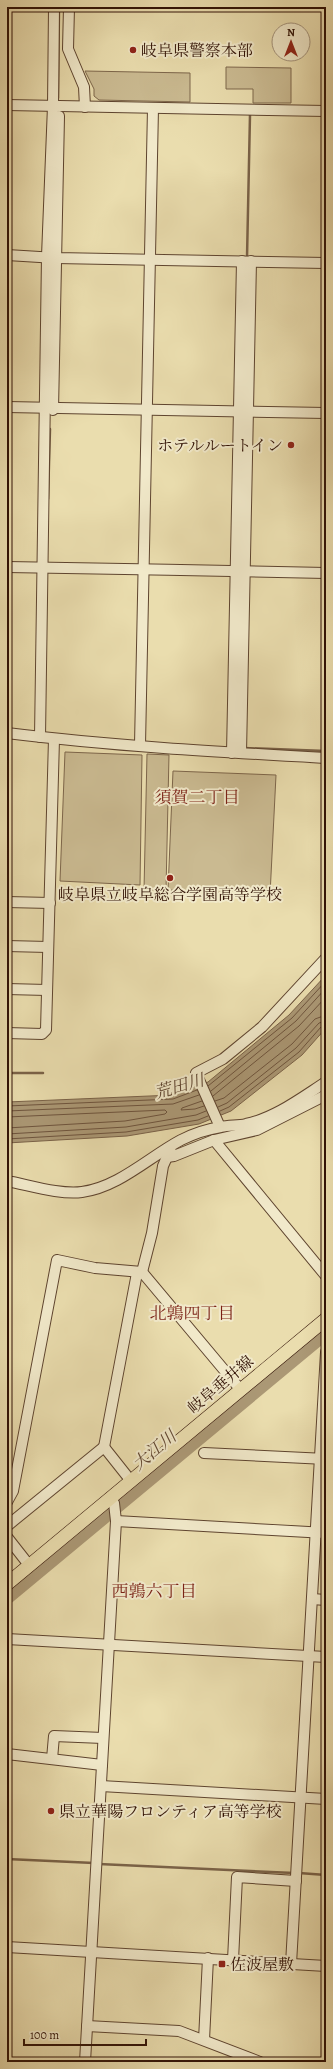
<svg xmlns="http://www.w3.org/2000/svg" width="333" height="2069" viewBox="0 0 333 2069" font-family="Alegreya,'Noto Serif JP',serif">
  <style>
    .green { fill: #caba91; stroke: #7d664b }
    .water { fill: #ab9875; stroke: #7a6248 }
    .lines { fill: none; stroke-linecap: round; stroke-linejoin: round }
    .shore { stroke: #6e543d; stroke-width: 1 }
    .stream { stroke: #7a6248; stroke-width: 2.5 }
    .river { stroke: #ab9875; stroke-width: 15 }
    .minor-casing { stroke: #5e442f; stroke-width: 12 }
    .major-casing { stroke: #301105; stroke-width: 14 }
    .minor { stroke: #f1e9ca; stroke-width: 10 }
    .major { stroke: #eaddae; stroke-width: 13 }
    .poi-dot { fill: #8f2418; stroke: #f1e9ca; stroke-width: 1.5 }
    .labels { text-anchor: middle; stroke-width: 4; stroke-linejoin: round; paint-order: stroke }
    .poi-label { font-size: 16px; fill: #301105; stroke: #f1e9ca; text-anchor: start }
    .street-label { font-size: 16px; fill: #301105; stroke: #f1e9ca }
    .neighbourhood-label { font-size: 17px; fill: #7a1f14; stroke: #f1e9ca }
    .water-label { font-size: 17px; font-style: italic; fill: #614732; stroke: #f1e9ca }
  </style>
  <rect width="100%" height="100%" fill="#eaddae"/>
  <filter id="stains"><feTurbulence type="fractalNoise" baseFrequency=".005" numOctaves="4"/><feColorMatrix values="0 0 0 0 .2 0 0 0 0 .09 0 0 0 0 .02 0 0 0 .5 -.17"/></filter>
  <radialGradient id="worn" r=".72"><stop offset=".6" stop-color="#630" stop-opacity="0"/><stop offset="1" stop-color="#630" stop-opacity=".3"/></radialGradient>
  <g class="green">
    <path d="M226 67 291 68V103H253V89H226Z"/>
    <path d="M85 71 190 73V102L99 100 94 96V89Z"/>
    <path d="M65 752 142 755 140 885 60 881Z"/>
    <path d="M147 754 169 755 166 890H144Z"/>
    <path d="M173 771 276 775 270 895 168 890Z"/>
  </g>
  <path class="water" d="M326 975V1028L302 1055 231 1111 199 1124 127 1136 7 1143V1102L173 1095 208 1082 289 1015Z"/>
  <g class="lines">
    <g class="shore">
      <path d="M208 1086 292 1018 326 981"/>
      <path d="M211 1091 296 1021 326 988"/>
      <path d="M213 1096 299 1026 326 997"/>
      <path d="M202 1101 182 1108 181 1110 195 1109 204 1106"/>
      <path d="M215 1101 224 1098 292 1044 315 1019 326 1015"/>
      <path d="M7 1106 173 1099 197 1090"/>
      <path d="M218 1107 227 1103 296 1048 319 1023 326 1021"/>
      <path d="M7 1111 173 1104 199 1095"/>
      <path d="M220 1111 229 1107 299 1052 321 1027 326 1026"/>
      <path d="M7 1117 165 1110 167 1112 165 1114 125 1121 7 1128"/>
      <path d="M7 1134 126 1127 196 1115 206 1111"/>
      <path d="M7 1139 126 1132 198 1120 208 1116"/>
    </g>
    <g class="stream">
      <path d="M58 98 59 7"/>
      <path d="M247 258 250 115"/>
      <path d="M48 499 50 429"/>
      <path d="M244 748 326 751"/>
      <path d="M7 1073H43"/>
      <path d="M7 1859 94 1863"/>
      <path d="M99 1864 294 1873"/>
      <path d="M299 1873 326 1875"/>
    </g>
    <path class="river" d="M7 1597 326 1332"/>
    <g class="minor-casing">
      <g id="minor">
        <path d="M69 7 68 49 84 87 85 107"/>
        <path d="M7 105 326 111"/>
        <path d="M7 255 56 258 326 263"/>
        <path d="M7 407 326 413"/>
        <path d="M53 410 59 116"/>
        <path d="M7 567C113 568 220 571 326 573"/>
        <path d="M7 733C112 746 220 752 326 758"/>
        <path d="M40 737 47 256 53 106 54 7"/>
        <path d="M140 745 153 108"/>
        <path d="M232 753 242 261"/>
        <path d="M241 753 251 261"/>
        <path d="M7 902 50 903"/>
        <path d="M7 946 48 947"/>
        <path d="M7 989 47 990"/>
        <path d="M7 1033 42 1034 46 1030 54 739"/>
        <path d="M220 1127 196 1073 223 1059 262 1027 326 958"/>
        <path d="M214 1140 326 1276"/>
        <path d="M167 1157 174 1156 214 1140 257 1130 326 1095"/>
        <path d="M7 1181C29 1185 60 1195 82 1192 119 1187 149 1157 181 1140 193 1134 208 1129 221 1127 229 1125 238 1126 246 1124 275 1118 301 1098 326 1082"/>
        <path d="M142 1272 152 1233 163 1166 167 1157 172 1153"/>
        <path d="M142 1272 240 1389"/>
        <path d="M104 1447 137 1273"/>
        <path d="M204 1453 326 1459"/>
        <path d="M7 1502 13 1491 57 1260 95 1268 142 1272"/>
        <path d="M116 1521 326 1533"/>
        <path d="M7 1526 104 1447 131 1481"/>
        <path d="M7 1537 29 1565"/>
        <path d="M312 1599 326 1600"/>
        <path d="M7 1639 326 1657"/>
        <path d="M7 1754 102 1765"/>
        <path d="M52 1759 54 1736 103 1738"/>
        <path d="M101 1786 326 1799"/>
        <path d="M7 1947 326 1966"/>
        <path d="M233 1960 237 1877 296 1881"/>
        <path d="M291 1964 326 1352"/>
        <path d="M87 2026 179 2031 260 2062"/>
        <path d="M204 2040 208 1958"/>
        <path d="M85 2062 116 1521 114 1503 110 1498"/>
      </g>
    </g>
    <g class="major-casing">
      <path id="major" d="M7 1584 326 1319"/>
    </g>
    <use href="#minor" class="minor"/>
    <use href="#major" class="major"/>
  </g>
  <g class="poi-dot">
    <circle cx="133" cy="50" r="4"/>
    <circle cx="291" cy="445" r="4"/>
    <circle cx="170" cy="878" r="4"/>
    <circle cx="51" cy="1811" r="4"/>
    <rect x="218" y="1960" width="8" height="8" rx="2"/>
  </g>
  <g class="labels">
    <g class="poi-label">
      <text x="141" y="56">岐阜県警察本部</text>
      <text x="283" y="451" text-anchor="end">ホテルルートイン</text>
      <text x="170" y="900" text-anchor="middle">岐阜県立岐阜総合学園高等学校</text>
      <text x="59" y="1817">県立華陽フロンティア高等学校</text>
      <text x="230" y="1970">佐波屋敷</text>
    </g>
    <g class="street-label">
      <text transform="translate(220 1384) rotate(-40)" y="6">岐阜垂井線</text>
    </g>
    <g class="neighbourhood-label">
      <text x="197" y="803">須賀二丁目</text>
      <text x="192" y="1319">北鶉四丁目</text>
      <text x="154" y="1597">西鶉六丁目</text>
    </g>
    <g class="water-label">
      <text transform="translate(179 1086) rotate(-16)" y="6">荒田川</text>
      <text transform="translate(154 1450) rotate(-40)" y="6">大江川</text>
    </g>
  </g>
  <rect width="333" height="2069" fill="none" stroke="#eaddae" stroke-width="24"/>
  <rect x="8" y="8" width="317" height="2053" fill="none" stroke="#301105" stroke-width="2"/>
  <rect x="12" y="12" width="309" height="2045" fill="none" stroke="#301105"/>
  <g transform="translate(291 42)"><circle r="19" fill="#f1e9ca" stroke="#a4937b"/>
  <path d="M0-3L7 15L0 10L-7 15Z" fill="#8f2418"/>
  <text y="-6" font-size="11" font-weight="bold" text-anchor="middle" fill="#301105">N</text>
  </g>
  <path d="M24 2039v6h122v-6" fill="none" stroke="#301105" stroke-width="2"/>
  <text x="30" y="2039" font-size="12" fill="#301105" stroke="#f1e9ca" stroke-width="3" paint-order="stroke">100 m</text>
  <rect width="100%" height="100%" filter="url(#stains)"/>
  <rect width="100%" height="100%" fill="url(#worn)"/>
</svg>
